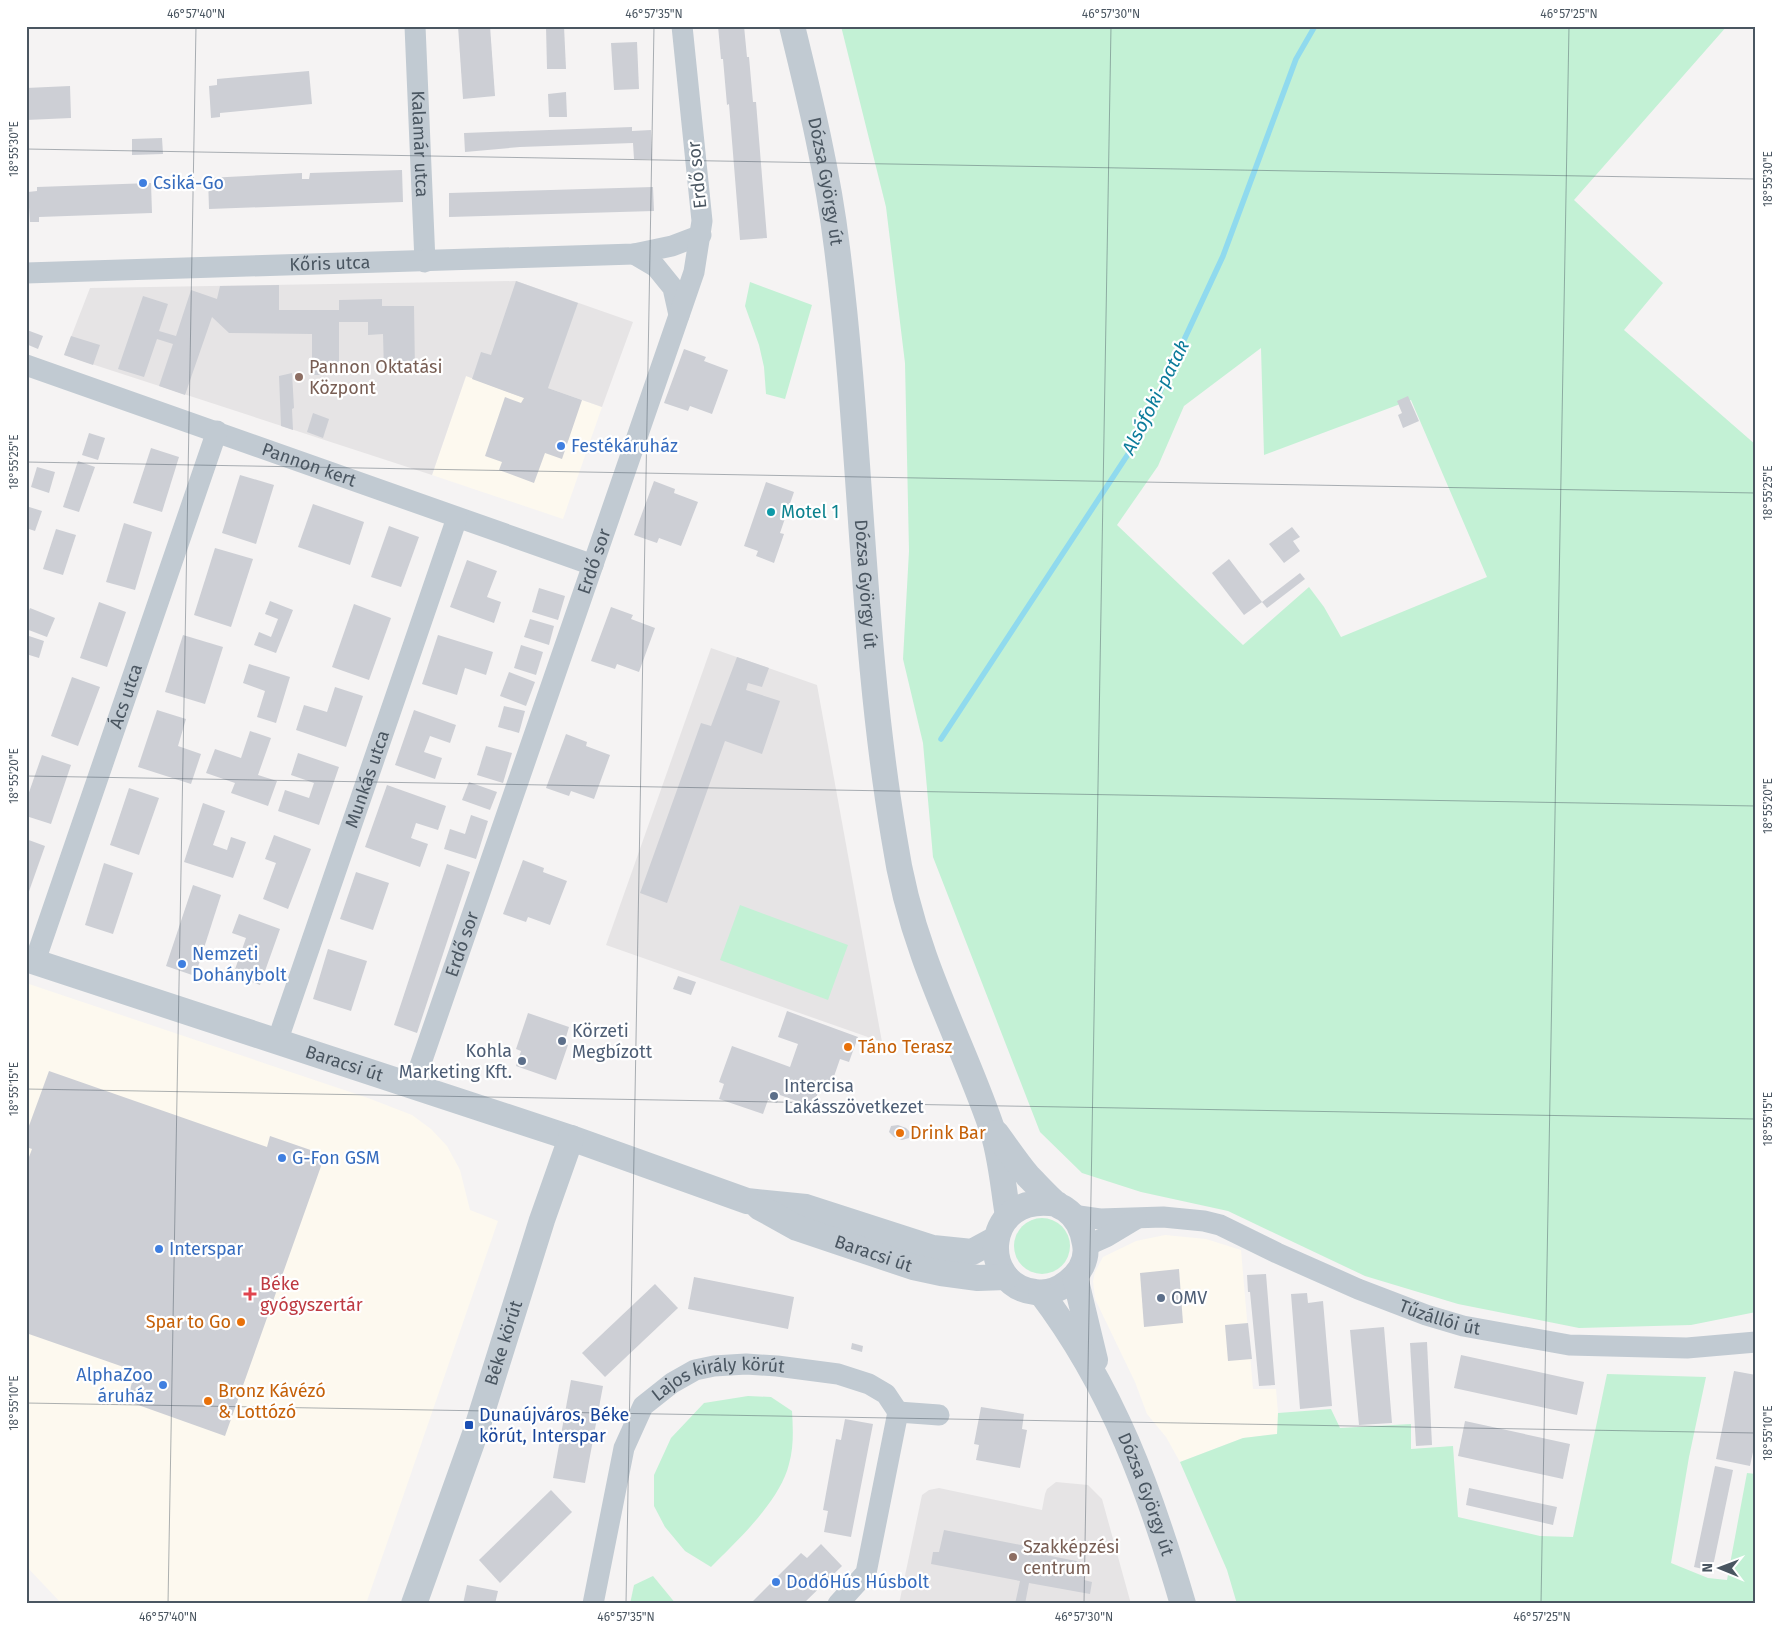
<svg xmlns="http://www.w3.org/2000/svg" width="1782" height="1630" viewBox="0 0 1782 1630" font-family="'Fira Sans',sans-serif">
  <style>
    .commercial { fill: #fdf9ef }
    .education { fill: #e6e4e5 }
    .green { fill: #c3f1d5; fill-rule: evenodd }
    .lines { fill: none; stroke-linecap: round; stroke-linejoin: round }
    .stream { stroke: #90daee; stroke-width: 5.5 }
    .building { fill: #cdcfd5 }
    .minor { stroke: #c1cad2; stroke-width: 21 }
    .tertiary { stroke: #c1cad2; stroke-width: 26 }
    .ticks { fill: none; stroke: #4a5661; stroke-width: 1; stroke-opacity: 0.45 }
    .shop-dot { fill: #3f7fe0; stroke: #fff; stroke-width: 2 }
    .education-dot { fill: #8d6e63; stroke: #fff; stroke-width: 2 }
    .culture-dot { fill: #0f9aa8; stroke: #fff; stroke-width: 2 }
    .service-dot { fill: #5c6f8a; stroke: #fff; stroke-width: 2 }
    .food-dot { fill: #e8710a; stroke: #fff; stroke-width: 2 }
    .health-dot { fill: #e0444e; stroke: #fff; stroke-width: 2 }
    .transit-dot { fill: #1a4fb4; stroke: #fff; stroke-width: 2 }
    .labels { text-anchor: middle; stroke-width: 4.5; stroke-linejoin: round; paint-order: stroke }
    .street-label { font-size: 18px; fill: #4a5661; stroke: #fff }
    .shop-label { font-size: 18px; fill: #366cbe; stroke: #fff; text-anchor: start }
    .education-label { font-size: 18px; fill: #785e54; stroke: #fff; text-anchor: start }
    .culture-label { font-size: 18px; fill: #0d838f; stroke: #fff; text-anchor: start }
    .service-label { font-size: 18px; fill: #4e5e75; stroke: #fff; text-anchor: start }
    .food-label { font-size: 18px; fill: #c56008; stroke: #fff; text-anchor: start }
    .health-label { font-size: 18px; fill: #be3a42; stroke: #fff; text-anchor: start }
    .transit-label { font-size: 18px; fill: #164399; stroke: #fff; text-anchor: start }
    .water-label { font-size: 19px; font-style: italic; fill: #0c7c9b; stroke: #fff }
    .neatline { fill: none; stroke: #4a5661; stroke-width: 2 }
    .ticks-label { font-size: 12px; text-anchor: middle; fill: #4a5661 }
  </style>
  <rect width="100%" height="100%" fill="#f5f3f3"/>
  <g class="commercial">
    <path d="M466 376 548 388 602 407 563 519 432 475Z"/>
    <path d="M26 983 368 1098 412 1115 431 1129 447 1146 460 1170 470 1210 498 1221 366 1604H62L26 1566Z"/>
    <path d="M1165 1235 1206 1239 1241 1250 1253 1389H1276L1278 1413V1434L1243 1438 1180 1462 1166 1437 1147 1414 1135 1382 1095 1299 1093 1281 1095 1272 1103 1257 1136 1241Z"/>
  </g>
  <g class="education">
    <path d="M516 281 633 322 602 407 548 388 524 398 466 376 432 475 64 355 90 288Z"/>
    <path d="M711 648 817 685 882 1042 606 945Z"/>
    <path d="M1056 1482 1088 1485 1102 1499 1131 1604H899L922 1495 929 1490 939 1488 1042 1510 1045 1494 1047 1489Z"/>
  </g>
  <g class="green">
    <path d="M841 26H1727L1574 200 1663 283 1624 330 1756 445V1312L1691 1325 1579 1328 1458 1304 1365 1276 1228 1211 1141 1192 1082 1173 1040 1132 933 857 923 743 903 659 909 551 905 363 886 207ZM1261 348 1264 455 1411 400 1487 577 1341 637 1324 607 1309 587 1243 645 1117 525 1158 466 1184 406Z"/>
    <path d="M750 282 812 305 785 399 766 394 764 367 759 345 745 306Z"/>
    <path d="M740 905 848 945 828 1000 720 960Z"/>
    <circle cx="1042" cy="1246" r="28"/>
    <path d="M1607 1374 1706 1377 1689 1457 1671 1563 1708 1578 1727 1580 1747 1473 1756 1474V1604H1237L1227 1570 1180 1462 1243 1438 1277 1434 1278 1413 1331 1409 1340 1428 1411 1424V1449L1453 1446 1458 1517 1540 1536 1573 1537Z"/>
    <path d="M748 1396 771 1397 792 1411C793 1428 794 1447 789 1464 780 1501 738 1540 711 1567L685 1551 665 1527 654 1506V1475L671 1438 704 1403Z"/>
    <path d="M653 1576 676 1604H630L634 1585Z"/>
  </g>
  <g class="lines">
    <path class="stream" d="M941 739 1138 439 1223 256 1296 59 1315 26"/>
  </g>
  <g class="building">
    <path d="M458 26H490L495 96 463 99Z"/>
    <path d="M546 26H564L566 69H547Z"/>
    <path d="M718 26H744L747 57H749L753 102H756L767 238 740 240 729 104 727 105 723 59H721Z"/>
    <path d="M637 42 639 89 614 90 611 43Z"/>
    <path d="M309 71 312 104 220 113V117L211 118 209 86 217 85V79Z"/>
    <path d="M70 86 71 118 26 120V88Z"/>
    <path d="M566 92 567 117H549L548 94Z"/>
    <path d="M632 127V131L651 130 652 159H634L633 143 520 147 465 152 464 133Z"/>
    <path d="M162 138 163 154 132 155V139Z"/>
    <path d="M402 170 403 202 209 209 208 178 302 173V179H309L310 173Z"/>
    <path d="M151 183 152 213 39 217V222H30L28 192 37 191V187Z"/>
    <path d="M653 187 654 211 449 217V193Z"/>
    <path d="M516 281 578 303 548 388 582 400 562 459 545 453 534 483 499 470 502 462 485 456 505 397 521 403 524 398 472 379 481 352 491 355Z"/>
    <path d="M279 285V310H339V300L382 299V306H414L415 372H384L383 334 368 335V322H339V375H312V334L229 333 212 317 185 395 159 386 173 344 157 339 144 377 118 369 143 296 168 304 159 331 176 336 191 290 217 299 220 286Z"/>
    <path d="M27 330 43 336 38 349 26 344Z"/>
    <path d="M71 336 100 345 93 365 64 355Z"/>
    <path d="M684 349 706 357 704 361 728 370 712 414 690 406 688 411 664 403Z"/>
    <path d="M292 373 294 408 292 409 293 430 281 426 279 376Z"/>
    <path d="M1408 396 1419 421 1403 428 1398 415 1402 413 1397 401Z"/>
    <path d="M313 413 329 419 323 438 307 432Z"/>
    <path d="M89 433 105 438 98 460 82 455Z"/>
    <path d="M151 448 179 457 162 512 133 503Z"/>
    <path d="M78 461 95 467 79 512 63 507Z"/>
    <path d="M37 467 55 472 49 493 31 487Z"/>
    <path d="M240 475 274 485 256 544 222 533Z"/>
    <path d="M654 481 675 489 674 493 698 502 681 546 659 538 657 543 634 535Z"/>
    <path d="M766 482 794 492 780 533 784 534 774 563 756 556 758 551 744 546Z"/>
    <path d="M313 504 364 522 350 565 298 547Z"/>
    <path d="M26 506 42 511 35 531 26 528Z"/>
    <path d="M124 523 152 532 135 590 106 582Z"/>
    <path d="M389 526 419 537 401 587 371 577Z"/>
    <path d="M1292 527 1300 537 1293 541 1300 551 1284 563 1269 544Z"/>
    <path d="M56 529 76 535 63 575 43 569Z"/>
    <path d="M215 548 253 559 231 627 194 615Z"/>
    <path d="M1229 559 1262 602 1244 615 1212 573Z"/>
    <path d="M467 560 497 571 487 597 501 602 494 623 450 607Z"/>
    <path d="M1300 573 1305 579 1267 608 1262 602Z"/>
    <path d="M539 588 565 596 558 620 532 612Z"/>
    <path d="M270 601 293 610 276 653 254 645 259 632 271 637 278 619 265 614Z"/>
    <path d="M99 602 126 612 107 667 80 658Z"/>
    <path d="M354 604 391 618 369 680 332 667Z"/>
    <path d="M611 607 633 615 631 619 655 628 639 672 617 664 615 669 591 661Z"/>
    <path d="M30 608 55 618 47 637 26 629V618Z"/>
    <path d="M530 619 554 626 549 645 524 637Z"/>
    <path d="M26 635 44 641 39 658 26 654Z"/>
    <path d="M183 635 223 647 205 704 165 692Z"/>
    <path d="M438 635 493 652 486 675 465 668 457 695 422 684Z"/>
    <path d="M521 645 543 652 536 675 514 668Z"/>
    <path d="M737 657 769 668 762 687 748 683 746 690 780 701 762 754 725 741 667 903 640 893 701 723 711 726Z"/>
    <path d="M249 664 290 677 276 723 257 717 265 691 243 683Z"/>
    <path d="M509 672 535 682 526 706 500 696Z"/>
    <path d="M72 677 100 687 78 746 51 736Z"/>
    <path d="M335 687 363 696 346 747 296 730 304 705 327 712Z"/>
    <path d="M504 706 525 711 519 733 498 727Z"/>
    <path d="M157 710 186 719 178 746 201 754 191 784 138 767Z"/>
    <path d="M414 710 456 725 450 743 430 736 424 752 442 758 435 779 395 765Z"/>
    <path d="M250 731 271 738 258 775 277 781 268 806 231 793 235 783 206 773 215 749 241 758Z"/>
    <path d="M566 734 587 742 586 746 610 755 594 799 571 791 569 796 546 788Z"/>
    <path d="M486 746 512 753 503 783 477 775Z"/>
    <path d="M298 753 339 767 319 825 278 811 285 790 309 798 314 783 291 775Z"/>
    <path d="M42 755 71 765 51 824 26 816V801Z"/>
    <path d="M469 782 497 792 490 810 462 800Z"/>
    <path d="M387 785 446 806 438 830 416 823 411 838 428 844 420 867 365 847Z"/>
    <path d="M129 788 159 798 139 855 110 845Z"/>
    <path d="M203 803 225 811 213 845 227 850 231 837 246 842 233 878 184 862Z"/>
    <path d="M471 815 488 821 476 859 444 849 450 829 465 834Z"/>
    <path d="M274 835 311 849 288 909 263 899 276 863 265 859Z"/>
    <path d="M26 839 45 846 27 897H26Z"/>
    <path d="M523 860 544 868 543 872 567 881 550 925 528 917 526 922 503 914Z"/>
    <path d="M104 863 133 873 113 934 85 925Z"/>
    <path d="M447 864 470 872 417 1033 394 1025Z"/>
    <path d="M356 872 389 883 373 930 340 919Z"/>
    <path d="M193 885 221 895 195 976 166 966Z"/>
    <path d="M239 914 280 929 260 985 233 975 246 938 232 933Z"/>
    <path d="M328 949 367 961 351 1011 313 999Z"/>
    <path d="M678 976 696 982 691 995 673 989Z"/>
    <path d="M787 1011 858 1037 849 1062 840 1059 831 1085 822 1081 813 1107 780 1095 777 1103 768 1100 763 1114 719 1099 724 1084 719 1082 732 1046 790 1067 798 1044 778 1037Z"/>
    <path d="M528 1013 569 1027 564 1044 568 1045 556 1080 516 1066 521 1051 516 1049Z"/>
    <path d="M49 1071 267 1147 270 1136 325 1155 225 1436 127 1401 135 1371 26 1333V1165L32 1149 26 1147V1134Z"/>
    <path d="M898 1125 906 1128 911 1133 909 1138 902 1140 894 1137 889 1132 891 1126Z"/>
    <path d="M1179 1269 1183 1323 1144 1327 1140 1273Z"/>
    <path d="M1266 1274 1275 1385 1259 1386 1250 1292H1248L1247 1275Z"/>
    <path d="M694 1277 794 1297 788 1329 688 1309Z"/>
    <path d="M655 1284 678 1308 605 1377 582 1353Z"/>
    <path d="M1307 1293 1308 1303 1323 1301 1332 1406 1300 1409 1291 1294Z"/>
    <path d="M1248 1323 1252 1359 1228 1361 1225 1325Z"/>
    <path d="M1384 1327 1392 1423 1359 1425 1350 1330Z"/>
    <path d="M1427 1342 1432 1445 1416 1446 1410 1343Z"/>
    <path d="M852 1343 863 1346 862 1352 851 1349Z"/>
    <path d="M1461 1355 1584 1382 1577 1415 1454 1388Z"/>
    <path d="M1734 1371 1756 1375V1438L1750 1466 1716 1459Z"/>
    <path d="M571 1380 603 1386 585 1483 553 1478Z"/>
    <path d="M981 1407 1024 1414 1022 1429 1027 1430 1020 1468 976 1460 979 1445 974 1444Z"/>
    <path d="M845 1419 873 1424 851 1537 824 1532 828 1511 823 1510 836 1439 841 1440Z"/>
    <path d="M1465 1421 1570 1444 1563 1479 1458 1456Z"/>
    <path d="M1715 1466 1733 1470 1712 1571 1694 1567Z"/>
    <path d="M1469 1488 1557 1507 1553 1525 1466 1505Z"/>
    <path d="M551 1490 572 1512 500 1583 479 1560Z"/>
    <path d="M944 1530 1036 1548 1035 1553 1087 1563 1084 1580 1092 1582 1090 1594 1029 1583 1025 1604H1015L1020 1581 931 1564 933 1552H939Z"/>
    <path d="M821 1544 842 1566 803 1604H750L801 1553 807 1558Z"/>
    <path d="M467 1585 498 1591 495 1604H463Z"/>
  </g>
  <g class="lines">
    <g class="minor">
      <path id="s1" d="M415 26 425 262"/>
      <path d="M634 254 656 267 673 288 679 315"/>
      <path id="s2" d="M26 273 634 254 672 246 701 235"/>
      <path id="s3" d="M26 365 593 565"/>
      <path id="s4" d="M35 961 217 431"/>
      <path id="s5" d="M277 1042 457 518"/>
      <path id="s6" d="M413 1086 694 272 702 221 682 26"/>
      <path id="s7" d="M1072 1215 1100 1219 1163 1217 1204 1221 1220 1225 1277 1253 1358 1289 1426 1315 1463 1326 1569 1345 1687 1348 1756 1342"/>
      <path d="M1086 1246 1106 1237 1136 1219"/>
      <path id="s8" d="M593 1604 624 1448 643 1406 672 1383 695 1370 714 1366 746 1364 777 1366 838 1374 869 1384 886 1394 898 1412"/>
      <path d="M838 1604 866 1573 898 1412 939 1415"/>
    </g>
    <g class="tertiary">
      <path id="s9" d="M792 26C810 99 828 173 837 248 862 444 861 642 894 837 900 878 910 917 924 956 944 1013 971 1068 991 1126 1001 1154 1003 1187 1008 1216"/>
      <path id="s10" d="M26 959 571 1138 747 1201 806 1207 933 1248 972 1252 996 1239"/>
      <path d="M996 1133C1007 1148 1017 1163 1028 1176 1037 1185 1046 1195 1055 1203 1058 1206 1062 1207 1065 1209 1077 1217 1083 1230 1085 1244 1088 1260 1079 1274 1067 1283 1058 1290 1046 1294 1035 1292 978 1286 982 1191 1057 1204"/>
      <path id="s11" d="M759 1207 797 1228 913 1267 941 1273 978 1278 1006 1277"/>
      <path d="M1075 1277 1095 1360"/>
      <path id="s12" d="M1041 1293C1113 1388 1150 1491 1183 1604"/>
      <path id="s13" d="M414 1604 476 1431 542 1220 571 1138"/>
    </g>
  </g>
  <path class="ticks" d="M26 149 1756 179M26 462 1756 493M26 776 1756 806M26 1089 1756 1119M26 1403 1756 1433M168 1604 196 26M626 1604 654 26M1084 1604 1111 26M1541 1604 1569 26"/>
  <g class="shop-dot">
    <circle cx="143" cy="183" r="5"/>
    <circle cx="561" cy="446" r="5"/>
    <circle cx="182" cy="964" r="5"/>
    <circle cx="282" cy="1158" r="5"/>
    <circle cx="159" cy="1249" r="5"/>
    <circle cx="163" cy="1385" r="5"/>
    <circle cx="776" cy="1582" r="5"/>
  </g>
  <g class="education-dot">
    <circle cx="299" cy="377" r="5"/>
    <circle cx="1013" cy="1557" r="5"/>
  </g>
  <circle class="culture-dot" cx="771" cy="512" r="5"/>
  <g class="service-dot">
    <circle cx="562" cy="1041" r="5"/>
    <circle cx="522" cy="1061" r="5"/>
    <circle cx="774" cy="1096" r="5"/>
    <circle cx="1161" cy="1298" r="5"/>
  </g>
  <g class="food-dot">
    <circle cx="848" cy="1047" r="5"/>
    <circle cx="900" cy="1133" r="5"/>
    <circle cx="241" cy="1322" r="5"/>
    <circle cx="208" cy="1401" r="5"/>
  </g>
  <path class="health-dot" d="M247.5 1286.5h5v5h5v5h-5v5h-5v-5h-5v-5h5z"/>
  <rect class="transit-dot" x="464" y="1420" width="10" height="10" rx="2.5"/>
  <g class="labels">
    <g class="street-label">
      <text dy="6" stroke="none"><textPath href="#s1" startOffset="118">Kalamár utca</textPath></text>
      <text transform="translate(697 175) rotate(-96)" y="6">Erdő sor</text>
      <text dy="6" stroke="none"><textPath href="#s9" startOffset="159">Dózsa György út</textPath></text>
      <text dy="6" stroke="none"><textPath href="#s2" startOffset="304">Kőris utca</textPath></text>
      <text dy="6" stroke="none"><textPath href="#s3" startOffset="300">Pannon kert</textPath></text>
      <text dy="6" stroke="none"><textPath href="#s6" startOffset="555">Erdő sor</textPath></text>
      <text dy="6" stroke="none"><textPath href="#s9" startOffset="564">Dózsa György út</textPath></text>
      <text dy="6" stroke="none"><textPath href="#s4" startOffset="280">Ács utca</textPath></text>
      <text dy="6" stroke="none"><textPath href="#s5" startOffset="278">Munkás utca</textPath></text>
      <text dy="6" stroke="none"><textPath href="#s6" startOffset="150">Erdő sor</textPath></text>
      <text dy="6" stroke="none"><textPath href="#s10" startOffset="335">Baracsi út</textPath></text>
      <text dy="6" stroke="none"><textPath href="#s11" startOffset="124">Baracsi út</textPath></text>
      <text dy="6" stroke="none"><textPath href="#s7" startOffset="388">Tűzállói út</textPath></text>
      <text dy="6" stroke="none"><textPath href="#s13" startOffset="276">Béke körút</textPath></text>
      <text dy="6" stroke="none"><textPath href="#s8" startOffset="289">Lajos király körút</textPath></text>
      <text dy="6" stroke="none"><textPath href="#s12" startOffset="228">Dózsa György út</textPath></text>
    </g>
    <g class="shop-label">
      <text x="153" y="189">Csiká-Go</text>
      <text x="571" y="452">Festékáruház</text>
      <text x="192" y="960">Nemzeti<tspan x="192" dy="21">Dohánybolt</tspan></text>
      <text x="292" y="1164">G-Fon GSM</text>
      <text x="169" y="1255">Interspar</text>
      <text x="153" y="1381" text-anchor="end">AlphaZoo<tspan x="153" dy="21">áruház</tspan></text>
      <text x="786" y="1588">DodóHús Húsbolt</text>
    </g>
    <g class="education-label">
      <text x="309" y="373">Pannon Oktatási<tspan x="309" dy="21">Központ</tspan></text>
      <text x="1023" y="1553">Szakképzési<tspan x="1023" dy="21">centrum</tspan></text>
    </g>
    <g class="culture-label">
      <text x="781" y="518">Motel 1</text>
    </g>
    <g class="service-label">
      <text x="572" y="1037">Körzeti<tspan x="572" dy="21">Megbízott</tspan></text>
      <text x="512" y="1057" text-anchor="end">Kohla<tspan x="512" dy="21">Marketing Kft.</tspan></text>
      <text x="784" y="1092">Intercisa<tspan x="784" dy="21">Lakásszövetkezet</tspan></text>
      <text x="1171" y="1304">OMV</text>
    </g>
    <g class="food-label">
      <text x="858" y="1053">Táno Terasz</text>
      <text x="910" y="1139">Drink Bar</text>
      <text x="231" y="1328" text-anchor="end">Spar to Go</text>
      <text x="218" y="1397">Bronz Kávézó<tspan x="218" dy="21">&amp; Lottózó</tspan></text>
    </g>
    <g class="health-label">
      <text x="260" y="1290">Béke<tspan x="260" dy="21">gyógyszertár</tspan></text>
    </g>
    <g class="transit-label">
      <text x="479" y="1421">Dunaújváros, Béke<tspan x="479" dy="21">körút, Interspar</tspan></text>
    </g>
    <g class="water-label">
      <text transform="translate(1155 397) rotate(-63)" y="7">Alsófoki-patak</text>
    </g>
  </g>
  <rect width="1782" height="1630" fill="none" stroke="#ffffff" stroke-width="55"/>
  <g transform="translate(1720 1568) rotate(271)" stroke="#ffffff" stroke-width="4" paint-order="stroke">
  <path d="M0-4L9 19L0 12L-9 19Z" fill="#4a5661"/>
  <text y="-8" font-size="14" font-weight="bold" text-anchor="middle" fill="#4a5661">N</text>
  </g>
  <rect x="28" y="28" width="1726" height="1574" class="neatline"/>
  <g class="ticks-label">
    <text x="196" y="18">46°57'40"N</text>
    <text x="654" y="18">46°57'35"N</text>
    <text x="1111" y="18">46°57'30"N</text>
    <text x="1569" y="18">46°57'25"N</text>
    <text transform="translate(14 149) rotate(-90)" y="4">18°55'30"E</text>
    <text transform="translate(1768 179) rotate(-90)" y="4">18°55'30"E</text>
    <text transform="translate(14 462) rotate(-90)" y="4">18°55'25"E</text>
    <text transform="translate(1768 493) rotate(-90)" y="4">18°55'25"E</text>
    <text transform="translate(14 776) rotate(-90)" y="4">18°55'20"E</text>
    <text transform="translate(1768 806) rotate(-90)" y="4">18°55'20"E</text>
    <text transform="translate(14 1089) rotate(-90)" y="4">18°55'15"E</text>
    <text transform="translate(1768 1119) rotate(-90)" y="4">18°55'15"E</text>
    <text transform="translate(14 1403) rotate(-90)" y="4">18°55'10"E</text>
    <text transform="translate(1768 1433) rotate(-90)" y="4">18°55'10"E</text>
    <text x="168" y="1621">46°57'40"N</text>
    <text x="626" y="1621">46°57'35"N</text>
    <text x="1084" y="1621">46°57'30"N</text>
    <text x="1542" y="1621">46°57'25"N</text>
  </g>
</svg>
